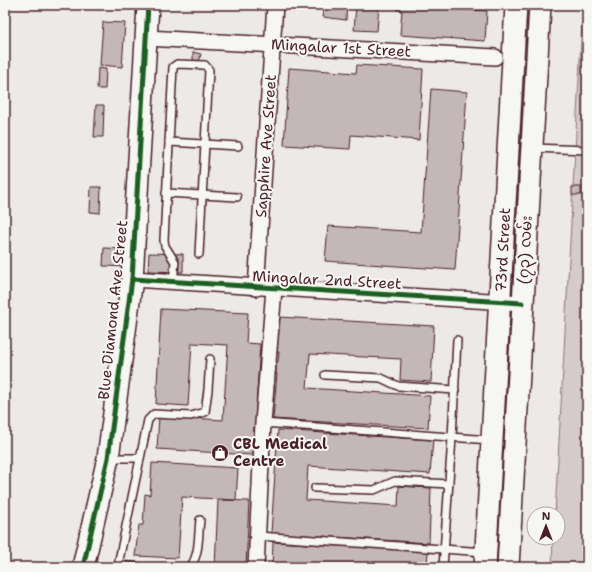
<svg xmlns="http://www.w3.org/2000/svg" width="592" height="572" viewBox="0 0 592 572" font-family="'Shantell Sans','Noto Sans Myanmar',sans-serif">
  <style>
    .green { fill: #d4cbca; stroke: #8f757a }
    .building { fill: #c4b7b7; stroke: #4a1f2b }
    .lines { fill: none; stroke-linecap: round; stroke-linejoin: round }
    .lane-casing { stroke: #4a1f2b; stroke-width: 10 }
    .street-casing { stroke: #4a1f2b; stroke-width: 18 }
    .secondary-casing { stroke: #4a1f2b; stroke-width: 24 }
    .lane { stroke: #f6f6f2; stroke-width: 7 }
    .street { stroke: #f6f6f2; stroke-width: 15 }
    .secondary { stroke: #f6f6f2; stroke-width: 21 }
    .cycleway-casing { stroke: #f6f6f2; stroke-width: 8 }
    .cycleway { stroke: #1b5e20; stroke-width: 5 }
    .labels { text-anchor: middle; stroke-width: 4; stroke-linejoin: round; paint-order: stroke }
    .street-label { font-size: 15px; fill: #4a1f2b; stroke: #f6f6f2 }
    .poi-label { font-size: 15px; font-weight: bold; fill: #4a1f2b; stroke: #f6f6f2; text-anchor: start }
  </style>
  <rect width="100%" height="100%" fill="#ece9e6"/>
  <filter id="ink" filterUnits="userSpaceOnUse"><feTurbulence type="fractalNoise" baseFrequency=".025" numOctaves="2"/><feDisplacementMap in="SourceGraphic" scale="8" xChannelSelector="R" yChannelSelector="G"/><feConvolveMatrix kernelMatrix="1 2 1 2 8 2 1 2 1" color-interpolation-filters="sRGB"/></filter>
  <g filter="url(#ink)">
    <path class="green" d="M583 5H587V567H552L553 538H558V514H555Z"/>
    <g class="building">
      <path d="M324 5H347L346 20 323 17Z"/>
      <path d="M356 5H379L377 31 354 30Z"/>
      <path d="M397 5H420V7L487 11 485 41 400 35 402 10H397Z"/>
      <path d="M442 5H473V8Z"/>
      <path d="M103 22 125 23 122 67 100 65Z"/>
      <path d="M193 52 201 54 199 63 193 62Z"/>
      <path d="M357 65 423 69 419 140 351 135 350 149 284 145 289 68 356 73Z"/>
      <path d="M98 68 106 69 105 89H97Z"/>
      <path d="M431 89 467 92 455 270 325 261 328 226 421 232Z"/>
      <path d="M96 105H104L103 137H94Z"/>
      <path d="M91 187H101L100 213 90 212Z"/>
      <rect x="572" y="187" width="9" height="8"/>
      <path d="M104 248 129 249V267L103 266Z"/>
      <path d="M149 253 183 254V272L148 271Z"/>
      <path d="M161 309 248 313 246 343 260 344 255 427H254L252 455 157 449 159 416 223 420 228 345 192 343 188 406 156 404Z"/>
      <path d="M279 317 434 326 431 382 400 380 401 359 310 354 307 388 430 396 428 428 273 419 277 374H276V362H278L279 352H277Z"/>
      <path d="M278 430 433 440 430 474 308 466 306 500 398 506 399 486 431 488 429 543 271 533Z"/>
      <path d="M152 463 238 468 236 500 182 497 178 558 135 556 139 525H143L145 494 150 495Z"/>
      <path d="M218 500 249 501 246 567H215Z"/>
      <path d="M273 542 428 551 427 567H272Z"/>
    </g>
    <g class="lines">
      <g class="lane-casing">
        <g id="lane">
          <path d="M169 142 238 146"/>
          <path d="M533 148 587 150"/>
          <path d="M166 193 237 197"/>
          <path d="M173 282 175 262 165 246 164 240 173 67 177 64 205 65 209 70 199 254"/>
          <path d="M325 375 381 378 398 386 455 390"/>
          <path d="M263 423 490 440"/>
          <path d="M109 458H139"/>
          <path d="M315 488 374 490 395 481 449 484"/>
          <path d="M258 536 485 552"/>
          <path d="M138 567 118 565 148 420 154 414 191 416 205 412 208 390 210 359"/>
          <path d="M190 567C200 555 198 535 200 520"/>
          <path d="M443 567 452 438 457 340"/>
        </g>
      </g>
      <g class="street-casing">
        <g id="street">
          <path d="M146 38 495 57"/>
          <path d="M132 279 522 303"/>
          <path d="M256 288 275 5"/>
          <path d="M256 567 263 423 274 289"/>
        </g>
      </g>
      <g class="secondary-casing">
        <g id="secondary">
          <path d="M83 567 108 458 132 279 148 5"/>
          <path d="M485 567 516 5"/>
          <path d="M508 567 540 5"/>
        </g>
      </g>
      <use href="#lane" class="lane"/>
      <use href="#street" class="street"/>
      <use href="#secondary" class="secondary"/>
      <g class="cycleway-casing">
        <g id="cycleway">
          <path d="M132 279 522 303"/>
          <path d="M83 567 108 458 132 279 148 5"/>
        </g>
      </g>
      <use href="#cycleway" class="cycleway"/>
    </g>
  </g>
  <defs>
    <g id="shop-disc" transform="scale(0.9)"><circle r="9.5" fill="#4a1f2b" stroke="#f6f6f2"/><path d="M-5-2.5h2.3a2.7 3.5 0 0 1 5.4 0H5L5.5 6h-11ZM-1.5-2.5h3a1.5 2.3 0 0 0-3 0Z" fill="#fff"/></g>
  </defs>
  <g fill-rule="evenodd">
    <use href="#shop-disc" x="220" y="453"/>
  </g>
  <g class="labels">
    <g class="street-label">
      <text transform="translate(341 48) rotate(3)" y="5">Mingalar 1st Street</text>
      <text transform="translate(266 146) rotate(-86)" y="5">Sapphire Ave Street</text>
      <text transform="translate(503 250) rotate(-87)" y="5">73rd Street</text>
      <text transform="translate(525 250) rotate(-87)" y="5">(၇၃) လမ်း</text>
      <text transform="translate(327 280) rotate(3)" y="5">Mingalar 2nd Street</text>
      <text transform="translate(113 310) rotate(-84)" y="5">Blue Diamond Ave Street</text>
    </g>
    <g class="poi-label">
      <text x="233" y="449">CBL Medical<tspan x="233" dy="17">Centre</tspan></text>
    </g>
  </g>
  <rect width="592" height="572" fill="none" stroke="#f6f6f2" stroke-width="20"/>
  <rect x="10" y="10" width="572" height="552" fill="none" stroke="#4a1f2b" stroke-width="1.5" filter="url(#ink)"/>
  <g transform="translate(546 526)"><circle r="19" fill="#f6f6f2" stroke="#b1a0a2"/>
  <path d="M0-3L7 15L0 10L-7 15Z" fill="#4a1f2b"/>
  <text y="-6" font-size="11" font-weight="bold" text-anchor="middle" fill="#4a1f2b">N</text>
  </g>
</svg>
